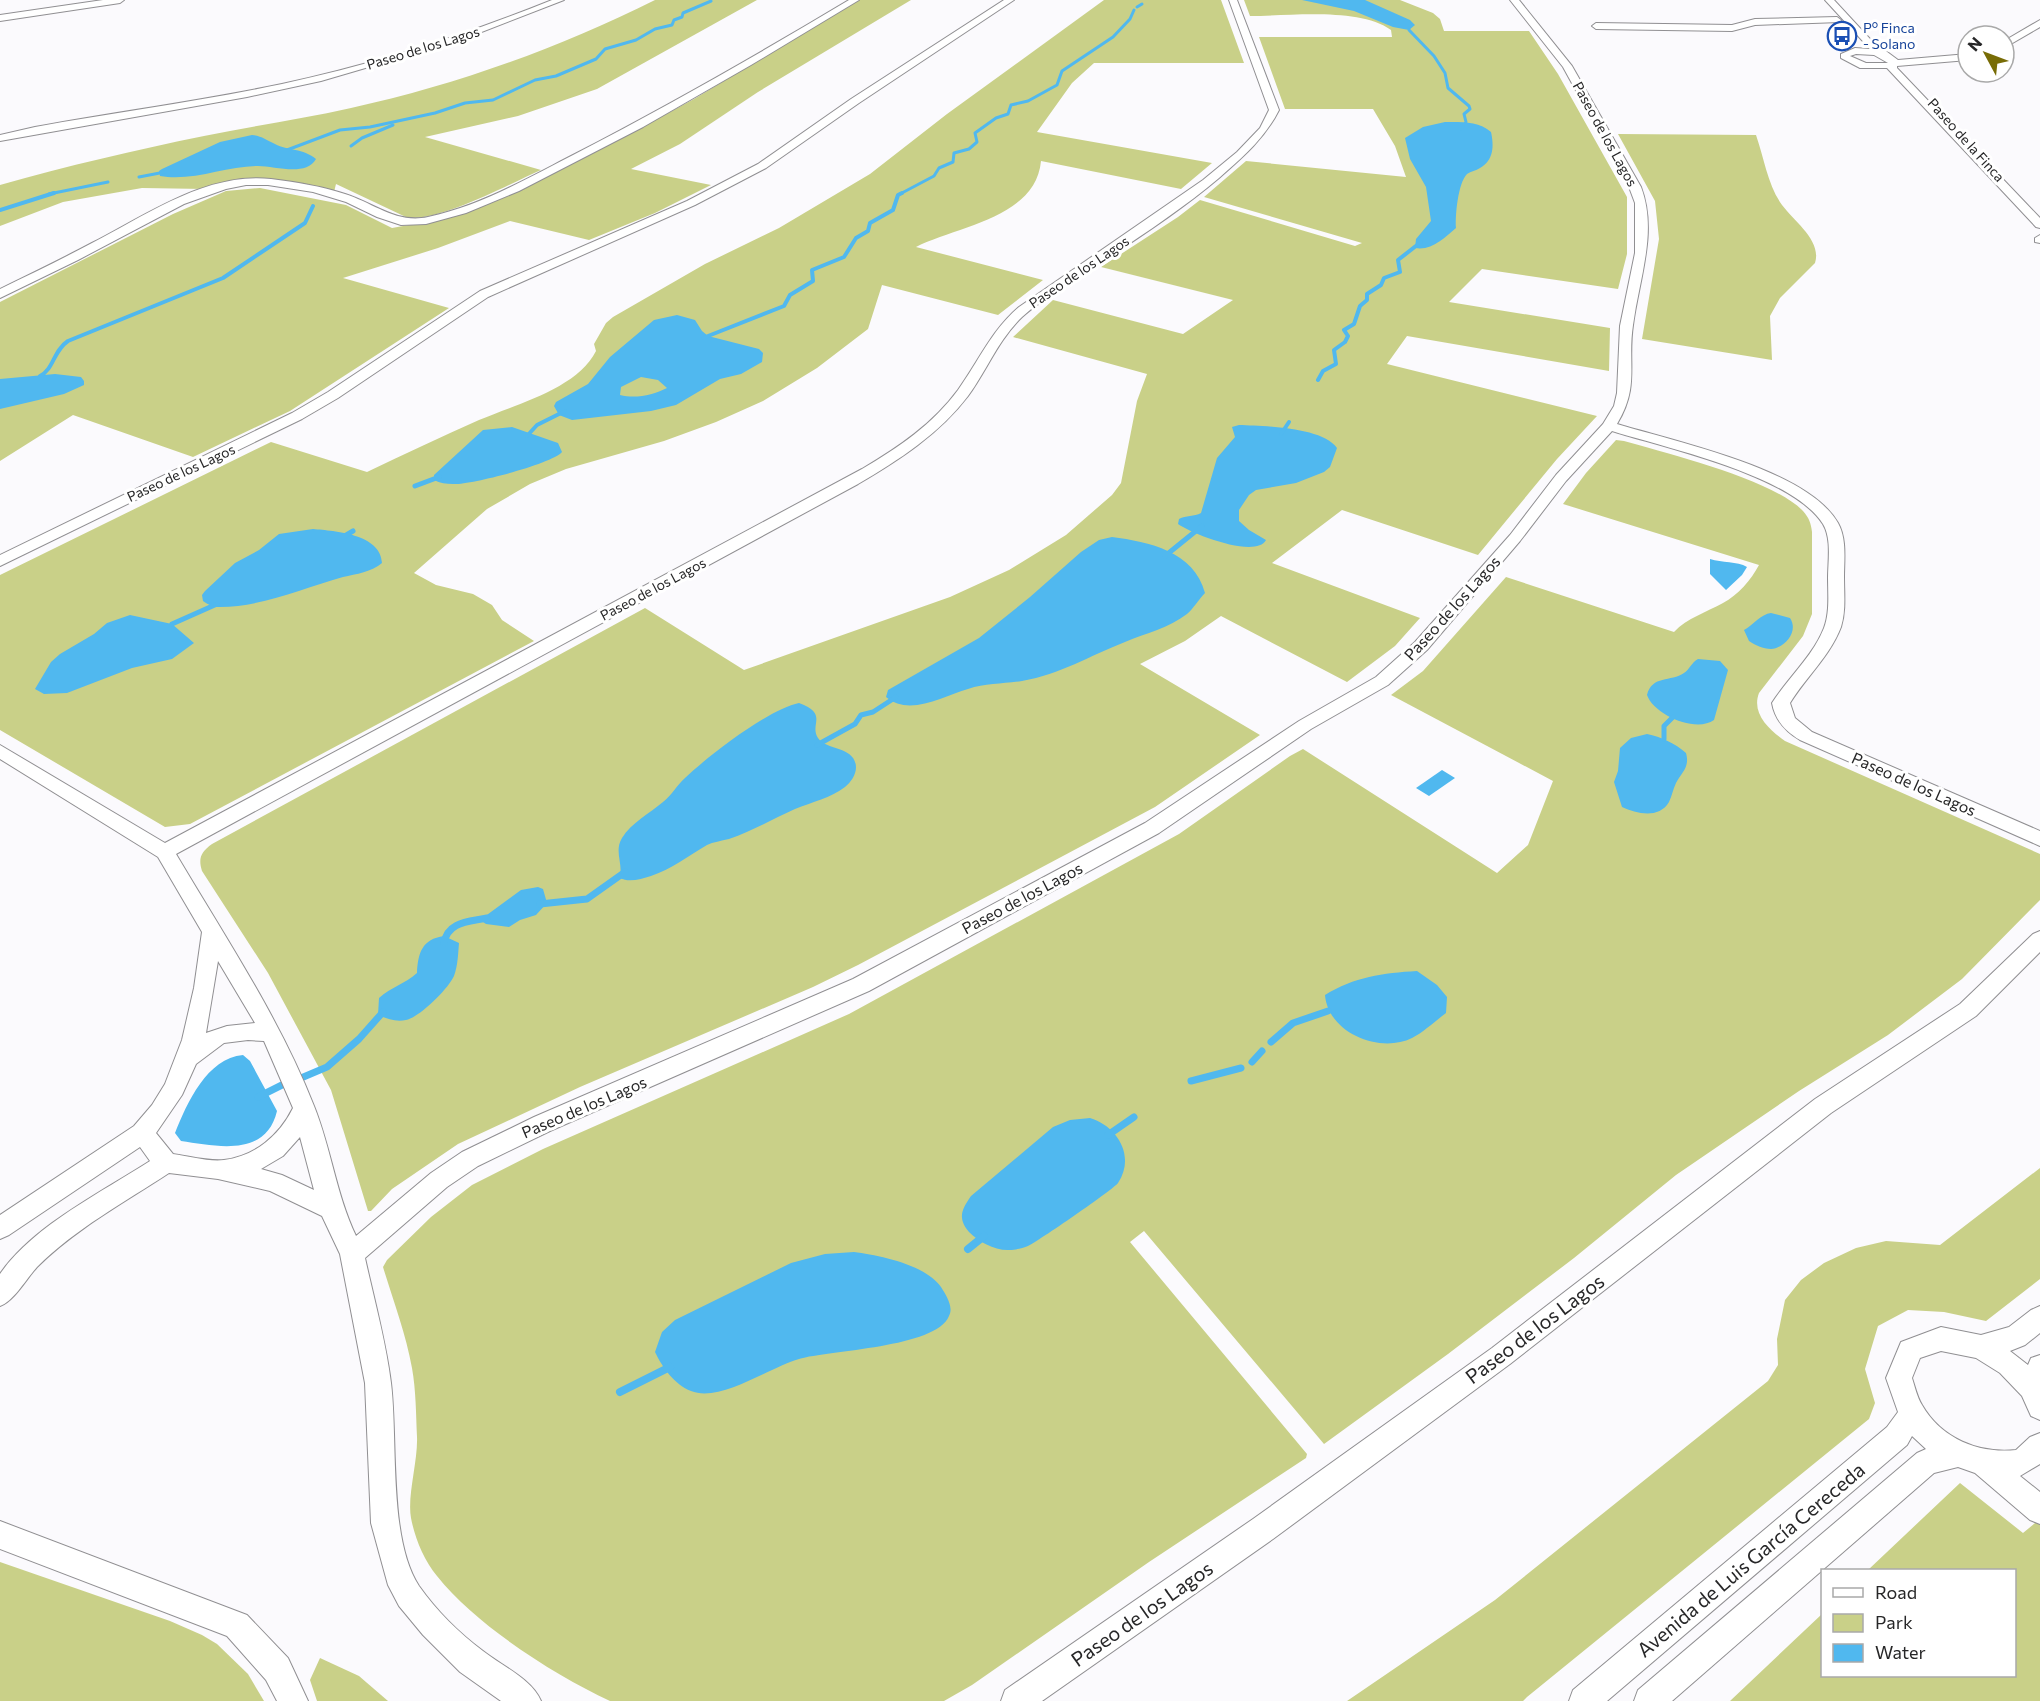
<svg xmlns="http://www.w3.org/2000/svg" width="2040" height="1701" viewBox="0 0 2040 1701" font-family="Commissioner,sans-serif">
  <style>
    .green { fill: #c9d088 }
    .water { fill: #50b8ef; fill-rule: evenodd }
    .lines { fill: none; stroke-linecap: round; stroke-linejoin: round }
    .stream-far4 { stroke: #50b8ef; stroke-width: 3 }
    .stream-far3 { stroke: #50b8ef; stroke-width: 4 }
    .stream-far2 { stroke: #50b8ef; stroke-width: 5 }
    .stream-far1 { stroke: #50b8ef; stroke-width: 7 }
    .stream { stroke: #50b8ef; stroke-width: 8 }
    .minor-casing { stroke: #908f92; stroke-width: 2 }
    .minor { fill: #fff; fill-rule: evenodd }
    .labels { text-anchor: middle; stroke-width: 6; stroke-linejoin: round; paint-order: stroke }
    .far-transit-label { font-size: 14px; fill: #164399; stroke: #fff; text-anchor: start }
    .far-street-label { font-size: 14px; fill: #272728; stroke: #fff }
    .street-label { font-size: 16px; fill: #272728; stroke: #fff }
    .near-street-label { font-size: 20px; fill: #272728; stroke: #fff }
  </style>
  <rect width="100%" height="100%" fill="#fbfafd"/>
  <g class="green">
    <path d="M655 0H757L597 89 518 116 425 137 541 170C507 185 444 220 408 218L336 184 334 192 270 181 205 189 142 188 63 202 0 226V185C67 166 135 150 204 136 253 126 302 119 351 108 456 85 559 48 655 0Z"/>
    <path d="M858 0H911L758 92 680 144 631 169 711 185 655 213 589 240 510 221 438 248 343 278 449 308 290 411 193 457 73 415 0 461V302L173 214 226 191 260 188 346 205 392 228 442 219 633 132 694 99Z"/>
    <path d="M1104 0H1221L1244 63H1094L1072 83 1037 132 1212 163 1181 189 1041 161C1036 218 957 226 916 247L1043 280 998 315 882 285 868 329 817 368 763 401 716 422 664 441 566 469 530 484 487 509 414 573 436 585 473 594 492 605 502 620 534 641 190 824 165 827 0 730V575L271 442 367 472C404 454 441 437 479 420 516 404 577 389 596 351L594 344 606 323 613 317 705 264 779 228 870 174 947 114Z"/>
    <path d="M1244 0H1400L1433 13 1440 19 1444 31H1529L1558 74 1627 197V254L1618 289 1482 269 1449 302 1610 328 1609 371 1407 336 1387 364 1597 416 1557 459 1478 555 1342 510 1272 563 1420 618 1395 646 1347 682 1221 616 1185 641 1140 664 1260 735 1155 807 858 965 813 987 580 1087 458 1144 392 1189 371 1211H368L331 1090 268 973 202 871C198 858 201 852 212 844L645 608 744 670 950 597 1009 570 1066 535 1112 495 1121 483 1137 401 1147 374 1013 337 1053 300 1183 334 1233 300 1101 267 1178 217 1200 200 1355 246 1362 243 1204 197 1246 161 1406 177 1395 146 1373 109H1285L1259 37H1392L1391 30C1359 7 1289 16 1250 16Z"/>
    <path d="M1618 134 1756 135C1764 158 1768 186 1782 205 1795 222 1822 241 1815 263L1780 298 1770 316 1772 360 1642 339 1659 239 1655 201Z"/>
    <path d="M1616 440 1624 441C1669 454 1772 479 1803 511 1809 518 1811 523 1812 532V614L1803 636 1759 693C1751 714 1770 730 1785 741L2040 854V900L1962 979 1888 1035 1799 1091 1676 1175 1574 1258 1448 1354 1324 1444 1144 1231 1130 1242 1307 1454 1306 1458 1149 1562 972 1685 944 1701H610C553 1674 477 1626 437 1576 424 1560 415 1539 411 1518 407 1496 418 1461 417 1437 416 1415 416 1390 412 1368 406 1334 393 1300 383 1267L387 1260 431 1217 472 1185 543 1149 849 1014 1179 834 1290 756 1303 749 1497 873 1528 845 1553 781 1391 695 1423 671 1506 577 1674 632C1687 618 1707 612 1723 603 1738 595 1751 580 1759 565L1563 504 1586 473Z"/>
    <path d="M2040 1168V1279L1986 1321 1944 1312 1908 1310 1878 1326 1865 1369 1875 1403 1869 1419 1527 1697 1523 1701H1347L1495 1600 1768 1381 1778 1365 1777 1339 1785 1300 1801 1280 1824 1263 1856 1248 1886 1241 1940 1245Z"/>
    <path d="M1960 1483 2023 1533 2040 1519V1701H1730L1822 1614V1676H2014V1570H1868Z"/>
    <path d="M0 1562 170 1621 202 1635 217 1644 248 1674 264 1701H0Z"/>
    <path d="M320 1658 359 1676 388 1701H317L310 1680Z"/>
  </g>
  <g class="water">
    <path d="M1302 0H1365L1410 20 1415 25 1409 30 1393 27 1354 11Z"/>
    <path d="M1445 122C1461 122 1479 121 1491 132 1494 146 1494 160 1480 168 1476 171 1471 171 1467 174 1458 183 1455 216 1456 228 1444 238 1432 251 1415 248L1416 239 1431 221 1426 187 1410 159 1405 138 1423 127Z"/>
    <path d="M252 135C262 136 266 140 275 144 288 151 303 148 316 159 306 177 275 166 258 166 226 166 192 182 160 176L159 171 162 169 220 142Z"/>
    <path d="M677 315 695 320 702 331 708 336 759 349 763 353 762 362 741 374 720 379 676 405 651 411 572 420 559 415 554 406 556 402 588 384 610 357 654 320ZM641 377 658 380 667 388C653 395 636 399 620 395L621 387Z"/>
    <path d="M55 374 81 377 84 381V385L64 394 0 409V379Z"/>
    <path d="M1239 425C1264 426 1322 427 1337 448L1330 467 1324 472 1296 483 1256 490 1249 495 1239 510V521L1249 530 1266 540C1256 559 1192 534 1178 524L1179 519C1186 515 1194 517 1201 513L1217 458 1235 437 1232 427Z"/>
    <path d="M512 427 558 443 562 452C552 464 470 485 453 484 446 484 440 483 434 480V475L483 430Z"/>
    <path d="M313 529C335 531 381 534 382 563 372 572 356 574 343 577 303 588 262 607 220 607 213 607 209 605 203 601L202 595 205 591 235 563 259 550 279 534Z"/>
    <path d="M1112 537C1149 542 1194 551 1205 593 1198 600 1194 608 1187 614 1169 628 1146 633 1125 642 1089 656 1061 674 1022 681 1004 684 986 683 968 689 944 696 909 717 886 697L888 690 979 638 1030 597 1081 552 1099 540Z"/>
    <path d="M1710 559C1722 563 1737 561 1747 567L1742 575 1726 590 1710 574Z"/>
    <path d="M1771 613 1790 618C1799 631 1785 648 1771 649 1763 649 1755 645 1749 641L1744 630C1753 625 1761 614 1771 613Z"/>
    <path d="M130 615 172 624 194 643 172 659 132 668 67 693 44 694 35 689 51 662 60 654 94 634 107 623Z"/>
    <path d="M1698 659 1720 661 1728 670 1714 720C1696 733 1654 715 1647 695 1652 675 1671 682 1684 673 1690 669 1691 663 1698 659Z"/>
    <path d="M799 703C829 714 809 724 818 738 827 751 855 746 856 767 856 775 851 782 845 787 831 798 812 802 795 809 773 819 752 831 729 839 721 841 713 842 707 845 688 856 672 869 651 876 641 879 629 883 620 878 623 863 614 851 622 838 631 823 650 813 663 802 672 795 677 785 685 778 708 756 769 709 799 703Z"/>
    <path d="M1647 734C1661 737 1675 743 1686 753 1690 767 1682 772 1676 783 1673 789 1672 796 1669 802 1659 819 1637 814 1622 807L1614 782 1618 771 1620 748 1631 738Z"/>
    <path d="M1442 770 1455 778 1429 796 1416 788Z"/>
    <path d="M538 887 543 889 547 903 536 915 520 920 509 927 486 924 480 920 521 890Z"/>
    <path d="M444 936 459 943C458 954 458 965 454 976 448 989 420 1017 406 1020 396 1022 387 1019 378 1015L379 998C391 987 405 984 417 973 418 953 422 939 444 936Z"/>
    <path d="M1417 971 1437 985 1447 997 1446 1013C1435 1021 1424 1032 1412 1038 1380 1054 1328 1033 1325 995 1354 977 1383 973 1417 971Z"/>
    <path d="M243 1055 250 1061 277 1111C266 1158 216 1146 181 1141L175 1133C187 1103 207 1058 243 1055Z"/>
    <path d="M1090 1118C1117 1126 1136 1156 1118 1183 1114 1189 1037 1242 1028 1246 1023 1248 1015 1250 1010 1250 995 1251 979 1242 969 1232 957 1218 962 1209 971 1196L1053 1127 1070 1120Z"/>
    <path d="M854 1252C879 1255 926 1265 941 1287 946 1295 954 1307 949 1316 936 1348 829 1350 799 1359 770 1367 720 1403 691 1391 675 1385 662 1367 655 1352L662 1332 675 1320 791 1263 825 1254Z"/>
  </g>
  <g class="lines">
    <g class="stream-far4">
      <path d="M1137 7 1142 4"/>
      <path d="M1409 30 1434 56 1445 73 1448 88 1469 106 1470 109 1464 114 1466 122 1461 129"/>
      <path d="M351 146 362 138 393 125"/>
      <path d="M287 150 340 130 370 127 435 113 465 103 493 100 535 80 556 76 596 59 605 49 636 40 655 29 672 25 674 20 682 17 683 13 711 1"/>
      <path d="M139 177 165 172"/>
      <path d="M49 194 108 182"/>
      <path d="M900 194 934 176 939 168 953 162 954 153 969 149 977 142 975 133 996 118 1008 114 1011 105 1028 101 1057 85 1062 71 1113 37 1130 19 1134 10"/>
    </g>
    <g class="stream-far3">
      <path d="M0 210 54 193"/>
      <path d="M703 338 784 306 790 295 813 281 812 270 844 257 856 238 868 231 870 223 893 210 898 195 902 193"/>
      <path d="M40 376C54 369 53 351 68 341L223 278 305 223 313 206"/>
      <path d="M1318 380 1323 371 1336 364 1334 350 1345 342 1348 336 1344 330 1354 324 1360 306 1367 300V294L1381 285 1384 278 1400 272 1398 260 1421 242"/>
      <path d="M1281 434 1289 422"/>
      <path d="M527 436 537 425 565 411"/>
    </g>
    <g class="stream-far2">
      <path d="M415 486 439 477"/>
      <path d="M343 537 353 531"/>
      <path d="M1165 556 1202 526"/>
      <path d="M172 624 217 604"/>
      <path d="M1664 739V726L1673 717"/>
      <path d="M817 745 855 724 861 715 873 712 896 697"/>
    </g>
    <g class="stream-far1">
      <path d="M540 904 587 899 625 872"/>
      <path d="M444 943C448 921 469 922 487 918"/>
      <path d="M1271 1042 1293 1023 1328 1011"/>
      <path d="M1252 1062 1262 1051"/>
      <path d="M301 1078 327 1067 359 1039 383 1012"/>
      <path d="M1191 1081 1241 1068"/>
      <path d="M258 1097 284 1084"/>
      <path d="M1108 1135 1134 1117"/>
    </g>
    <g class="stream">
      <path d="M968 1249 984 1236"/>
      <path d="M620 1392 670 1367"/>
    </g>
    <g class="minor-casing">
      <g id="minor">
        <path d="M103 0H124L120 3 0 21V15Z"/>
        <path d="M552 0H564L461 40 321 81 247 97 0 141V135L35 127C117 112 201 101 282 84 375 64 465 35 552 0Z"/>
        <path d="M849 0H859L751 65 643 127 519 191 466 213 426 224 401 225 377 217 346 202 313 192 268 185H246L226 189 184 204 78 260 0 298V289C31 274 62 259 92 243 147 215 206 172 271 179 295 182 321 186 345 194 374 203 396 224 428 217 480 206 528 178 575 154 668 106 759 54 849 0Z"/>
        <path d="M1004 0H1014L859 103 766 168 695 205 488 297 338 398 302 419 0 566V555L292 413 328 392 480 291 687 201 758 164 851 99Z"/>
        <path d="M1229 0H1237L1279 110C1265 138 1243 157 1219 178 1180 211 1136 239 1093 268 1069 284 1043 298 1022 317 998 340 987 370 968 396 939 434 899 460 858 484L176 854C225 937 279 1017 314 1106 331 1148 336 1194 356 1236L431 1173 462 1152 534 1117 853 979 1145 823 1299 721 1376 677 1415 642 1510 535 1556 475 1603 424 1614 406 1617 393 1620 326 1635 253V203L1629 187 1563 67 1510 0H1519L1572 66 1641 187C1658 232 1639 279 1633 325 1627 364 1640 386 1617 424 1676 442 1807 469 1838 523 1847 539 1844 560 1844 577 1844 594 1846 611 1841 627 1830 656 1806 677 1790 703L1795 718 1812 732 2040 831V846L1800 740C1785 731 1775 720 1772 703 1788 678 1813 656 1824 628 1830 612 1828 594 1828 578 1828 561 1832 539 1823 524 1792 475 1666 448 1612 431L1566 481 1520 541 1427 650 1388 685 1311 729 1159 833 869 991 550 1131 478 1166 447 1187 365 1258C374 1299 386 1342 391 1383 398 1439 388 1539 419 1586 436 1610 460 1634 483 1651 502 1666 532 1679 541 1701H501L460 1672 423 1635 399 1606 388 1585 371 1523 365 1383 340 1254 322 1216 270 1191 218 1179 169 1173C125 1202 75 1229 37 1267 26 1279 14 1301 0 1306V1274C33 1226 102 1192 150 1161L140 1147 9 1235 0 1239V1215L134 1126 152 1105 165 1084 182 1040 194 988 202 932 158 857 0 759V745L165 843 862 469C898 448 933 424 958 390 979 361 991 331 1019 307L1203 180 1237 152 1260 128 1269 110ZM218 961 255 1023 227 1026 206 1033ZM248 1040 264 1041 293 1108C279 1136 255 1156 224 1160 209 1162 188 1156 173 1154L156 1133 182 1095 196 1064 224 1043ZM300 1137 314 1190 282 1175 261 1169 283 1156Z"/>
        <path d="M1825 0H1834L1871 40 1898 60 1968 54V60L1897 66V68L2040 218V228L2036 227 1887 68H1860L1841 58V54L1855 48 1870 49ZM1856 54 1874 55 1888 63H1866L1850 56Z"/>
        <path d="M1837 17 1841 20 1840 22 1755 25 1732 31 1596 29 1592 26 1596 23 1732 25 1755 19Z"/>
        <path d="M2040 20V27L2004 48V41Z"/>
        <path d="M2040 235V243L2035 242V238Z"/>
        <path d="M2040 931V952L1976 1016 1831 1113 1510 1364 1273 1539 1042 1701H1001L1005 1690 1253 1519 1492 1348 1815 1099 1960 1004 2033 934Z"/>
        <path d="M2040 1306V1333L2025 1345 2010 1351 2028 1365 2031 1358 2040 1355V1420L2031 1416 2022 1396 2000 1373 1976 1358 1941 1351 1920 1358 1912 1378C1915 1387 1917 1397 1922 1405 1941 1438 1978 1454 2016 1450L2030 1437 2040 1433V1464L2020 1476 2040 1492V1524L2030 1520 1975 1473 1958 1467 1934 1473 1672 1701H1634L1638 1690 1917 1453 1926 1449 1912 1436 1907 1445 1607 1701H1569L1573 1690 1887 1427 1898 1412 1886 1378 1901 1342 1941 1327 1981 1335 2009 1327 2031 1310Z"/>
        <path d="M0 1521 247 1615 288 1658 308 1701H277L266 1680 227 1636 0 1549Z"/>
      </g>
    </g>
    <use href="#minor" class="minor"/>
  </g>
  <defs>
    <g id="bus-ring" transform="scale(1.5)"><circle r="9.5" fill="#fff" stroke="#1a4fb4" stroke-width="1.5"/><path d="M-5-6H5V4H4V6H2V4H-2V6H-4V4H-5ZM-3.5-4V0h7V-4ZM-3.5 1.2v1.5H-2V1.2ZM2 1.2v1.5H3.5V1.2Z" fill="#1a4fb4"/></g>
  </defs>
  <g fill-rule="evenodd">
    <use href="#bus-ring" x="1842" y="36"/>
  </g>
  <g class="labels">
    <g class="far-transit-label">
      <text x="1863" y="33">Pº Finca<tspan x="1863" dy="16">- Solano</tspan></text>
    </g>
    <g class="far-street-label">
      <text transform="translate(423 48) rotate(-17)" y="5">Paseo de los Lagos</text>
      <text transform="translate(1605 134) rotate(61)" y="5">Paseo de los Lagos</text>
      <text transform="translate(1966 140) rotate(48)" y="5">Paseo de la Finca</text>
      <text transform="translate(1079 272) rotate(-34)" y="5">Paseo de los Lagos</text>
      <text transform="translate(181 473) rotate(-25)" y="5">Paseo de los Lagos</text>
      <text transform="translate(653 589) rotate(-28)" y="5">Paseo de los Lagos</text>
    </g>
    <g class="street-label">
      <text transform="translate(1452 608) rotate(-48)" y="6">Paseo de los Lagos</text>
      <text transform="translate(1914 784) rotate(24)" y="6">Paseo de los Lagos</text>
      <text transform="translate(1022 898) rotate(-28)" y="6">Paseo de los Lagos</text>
      <text transform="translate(584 1107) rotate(-23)" y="6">Paseo de los Lagos</text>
    </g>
    <g class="near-street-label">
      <text transform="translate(1535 1329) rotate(-37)" y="7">Paseo de los Lagos</text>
      <text transform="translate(1751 1560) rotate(-40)" y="7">Avenida de Luis García Cereceda</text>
      <text transform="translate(1142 1614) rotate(-35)" y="7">Paseo de los Lagos</text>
    </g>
  </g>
  <rect x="1821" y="1569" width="195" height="108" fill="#ffffff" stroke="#a9a9a9" stroke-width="1.5"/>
  <rect x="1833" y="1588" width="30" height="9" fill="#ffffff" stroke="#a9a9a9" stroke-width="1.5"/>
  <text x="1875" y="1599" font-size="18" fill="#272728">Road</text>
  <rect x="1833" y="1614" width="30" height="18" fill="#c9d088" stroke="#a9a9a9" stroke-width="1.5"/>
  <text x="1875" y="1629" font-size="18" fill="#272728">Park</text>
  <rect x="1833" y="1644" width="30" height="18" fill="#50b8ef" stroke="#a9a9a9" stroke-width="1.5"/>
  <text x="1875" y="1659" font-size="18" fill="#272728">Water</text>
  <g transform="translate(1986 54) rotate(311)"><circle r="28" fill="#ffffff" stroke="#a9a9a9" stroke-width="1.5"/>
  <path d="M0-4.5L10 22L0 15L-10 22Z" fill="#786c06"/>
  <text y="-9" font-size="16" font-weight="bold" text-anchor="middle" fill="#272728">N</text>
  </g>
</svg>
